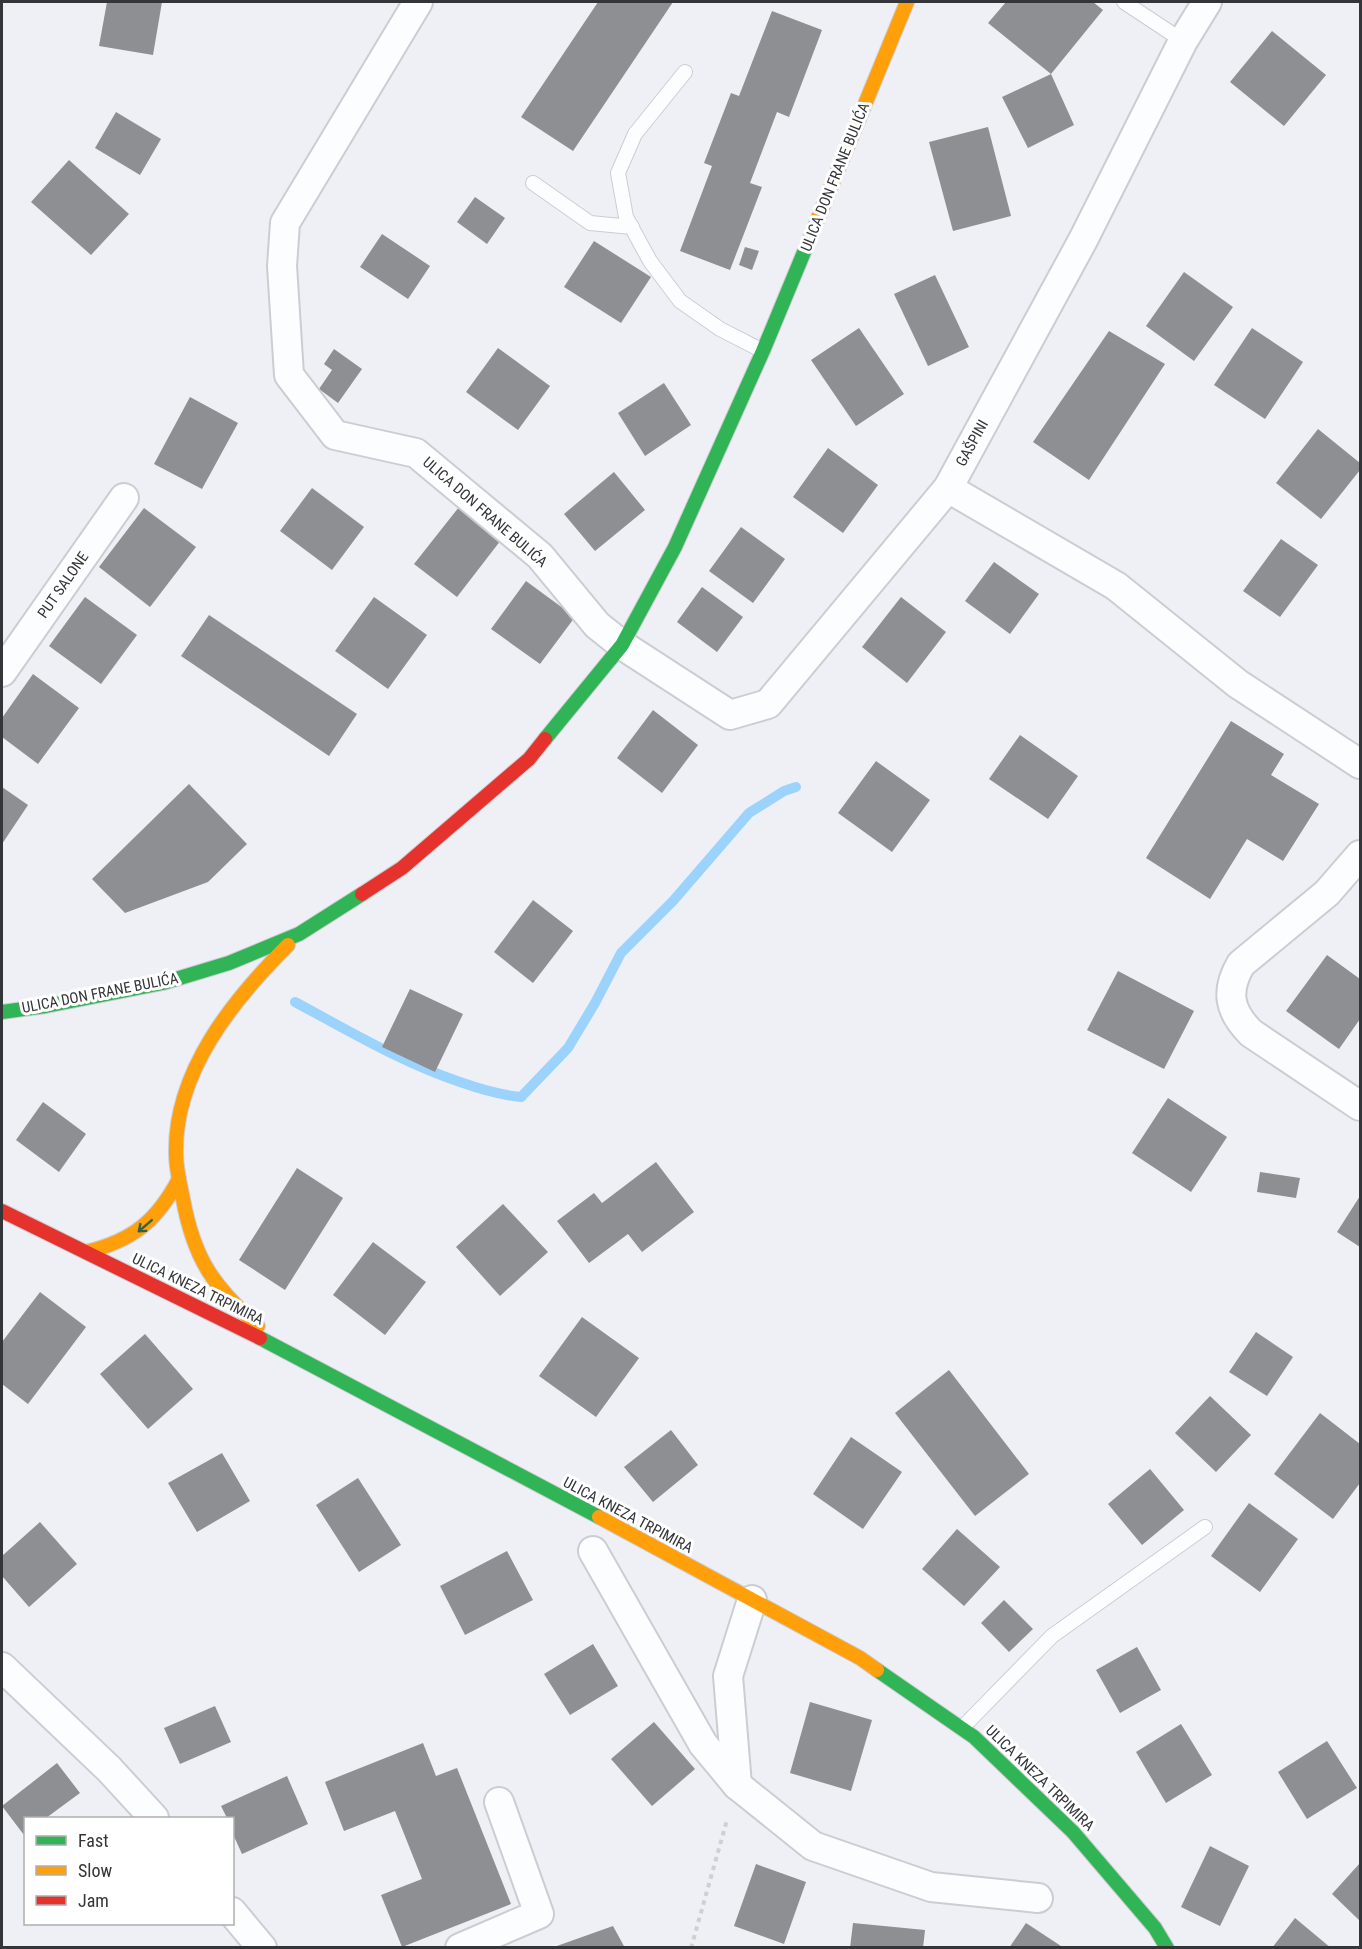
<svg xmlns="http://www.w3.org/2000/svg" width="1362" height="1949" viewBox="0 0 1362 1949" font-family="'Roboto Condensed',sans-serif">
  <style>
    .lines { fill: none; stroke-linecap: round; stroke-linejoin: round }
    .stream { stroke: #9bd3fc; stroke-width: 10 }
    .building { fill: #8e8f93 }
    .lane-casing { stroke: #cccdd2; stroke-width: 16 }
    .street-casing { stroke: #cccdd2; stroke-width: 32 }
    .fast-casing { stroke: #cccdd2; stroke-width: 16 }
    .slow-casing { stroke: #cccdd2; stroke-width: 16 }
    .jam-casing { stroke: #cccdd2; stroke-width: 16 }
    .path { stroke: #cfd0d2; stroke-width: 4; stroke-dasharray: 4.5 4.5; stroke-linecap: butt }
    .lane { stroke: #fcfdfe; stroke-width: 14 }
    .street { stroke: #fcfdfe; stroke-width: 28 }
    .fast { stroke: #30b455; stroke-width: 14 }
    .slow { stroke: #ff9f0a; stroke-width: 14 }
    .jam { stroke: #e5322d; stroke-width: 14 }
    .oneway { stroke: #336143 }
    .labels { text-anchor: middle; stroke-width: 6; stroke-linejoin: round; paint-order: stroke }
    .street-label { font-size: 15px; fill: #343539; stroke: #fff }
  </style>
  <rect width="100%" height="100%" fill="#eef0f6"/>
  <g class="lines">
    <path class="stream" d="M295 1002C349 1031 401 1062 460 1082 480 1089 499 1095 521 1097L568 1048 595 1003 621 953 673 901 749 813 784 791 796 787"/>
  </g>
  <g class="building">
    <path d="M107 2H162L153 55 99 46Z"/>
    <path d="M598 2H673L573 151 521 117Z"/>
    <path d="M1006 2H1093L1103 10 1051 74 1074 125 1028 148 1002 97 1051 74 988 23Z"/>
    <path d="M772 11 822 30 789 117 777 112 750 183 762 187 730 270 680 251 712 166 704 163 731 93 739 96Z"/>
    <path d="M1272 31 1326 75 1284 126 1230 82Z"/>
    <path d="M116 112 161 139 140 175 95 148Z"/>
    <path d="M988 127 1011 216 953 231 929 142Z"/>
    <path d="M69 160 129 214 91 255 31 202Z"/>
    <path d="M475 197 505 218 487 244 457 222Z"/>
    <path d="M382 234 430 266 408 299 360 267Z"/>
    <path d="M594 241 651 277 621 323 564 287Z"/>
    <path d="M745 247 759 251 752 270 739 265Z"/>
    <path d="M1184 272 1233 307 1194 361 1146 326Z"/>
    <path d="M935 275 969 347 928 366 894 294Z"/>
    <path d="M859 328 904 394 856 426 811 360Z"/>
    <path d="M1252 328 1303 362 1265 419 1214 385Z"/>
    <path d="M1109 331 1165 364 1089 480 1033 442Z"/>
    <path d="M498 348 550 386 518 430 466 392Z"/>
    <path d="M334 349 362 369 338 403 319 389 332 370 324 364Z"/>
    <path d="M664 383 691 425 645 456 618 413Z"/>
    <path d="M190 397 238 423 202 489 154 464Z"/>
    <path d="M1318 429 1360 463V470L1321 519 1276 483Z"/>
    <path d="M828 448 878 485 843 533 793 497Z"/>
    <path d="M614 472 645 510 595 551 564 514Z"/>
    <path d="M312 488 364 527 332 570 280 531Z"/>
    <path d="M459 507 501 540 457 597 414 564Z"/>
    <path d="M144 508 196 547 150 607 99 567Z"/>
    <path d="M741 527 785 559 753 603 709 571Z"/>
    <path d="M1281 539 1318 565 1280 617 1243 591Z"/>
    <path d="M994 562 1039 594 1010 634 965 601Z"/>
    <path d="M526 581 575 617 540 664 491 629Z"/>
    <path d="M702 587 743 617 717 652 677 622Z"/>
    <path d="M85 597 137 635 101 684 49 646Z"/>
    <path d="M374 597 427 635 388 689 335 651Z"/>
    <path d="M901 597 946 632 907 683 862 647Z"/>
    <path d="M209 615 357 714 329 756 181 656Z"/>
    <path d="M33 674 79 708 38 764 2 737V718Z"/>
    <path d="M653 710 698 745 662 793 617 758Z"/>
    <path d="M1231 721 1284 754 1271 775 1319 804 1283 861 1247 839 1210 899 1146 858Z"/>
    <path d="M1020 735 1078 776 1048 819 989 779Z"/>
    <path d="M876 761 930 800 892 852 838 813Z"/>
    <path d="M189 784 247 844 208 882 125 913 92 879Z"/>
    <path d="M2 787 28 805 2 844Z"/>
    <path d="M533 900 573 931 533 983 494 952Z"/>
    <path d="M1327 955 1360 979V1019L1339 1049 1286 1011Z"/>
    <path d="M1118 971 1194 1011 1164 1069 1087 1030Z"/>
    <path d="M410 989 463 1014 435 1072 382 1047Z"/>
    <path d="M1168 1098 1227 1137 1191 1192 1132 1153Z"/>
    <path d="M43 1102 86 1134 59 1172 16 1140Z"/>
    <path d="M656 1162 694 1212 642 1252 628 1234 589 1263 557 1221 594 1193 602 1203Z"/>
    <path d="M297 1168 343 1198 285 1290 239 1260Z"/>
    <path d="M1260 1172 1300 1178 1296 1198 1257 1192Z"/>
    <path d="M1360 1196V1247L1337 1232Z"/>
    <path d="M503 1204 548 1252 500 1296 456 1247Z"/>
    <path d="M373 1242 426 1282 385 1335 333 1295Z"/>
    <path d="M40 1292 86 1327 28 1404 2 1384V1342Z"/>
    <path d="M582 1317 639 1358 596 1417 539 1376Z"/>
    <path d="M1256 1332 1293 1357 1267 1396 1229 1372Z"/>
    <path d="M145 1334 193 1389 148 1429 100 1374Z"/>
    <path d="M949 1370 1029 1474 975 1516 895 1413Z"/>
    <path d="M1210 1396 1251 1435 1216 1472 1175 1433Z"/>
    <path d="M1320 1413 1360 1444V1483L1333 1519 1274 1474Z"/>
    <path d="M671 1430 698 1465 653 1502 624 1467Z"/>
    <path d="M851 1437 902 1472 863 1529 813 1494Z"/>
    <path d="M222 1453 250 1501 197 1532 168 1483Z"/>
    <path d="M1150 1469 1184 1510 1142 1545 1108 1504Z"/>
    <path d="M358 1478 401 1545 359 1572 316 1505Z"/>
    <path d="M1249 1503 1298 1539 1260 1592 1211 1556Z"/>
    <path d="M40 1522 77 1564 29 1607 2 1576V1556Z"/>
    <path d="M957 1529 1000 1567 964 1606 922 1569Z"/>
    <path d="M507 1551 533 1600 465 1635 440 1586Z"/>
    <path d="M1004 1600 1033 1629 1009 1652 981 1623Z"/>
    <path d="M593 1644 618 1686 570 1715 544 1674Z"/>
    <path d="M1137 1647 1161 1690 1120 1713 1096 1670Z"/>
    <path d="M810 1702 872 1720 851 1791 790 1773Z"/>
    <path d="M215 1706 231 1742 180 1764 164 1728Z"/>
    <path d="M654 1722 695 1769 652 1806 611 1759Z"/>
    <path d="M1181 1724 1212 1775 1166 1803 1136 1752Z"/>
    <path d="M1327 1741 1357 1788 1307 1819 1278 1772Z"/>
    <path d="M423 1743 436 1776 457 1768 511 1904 402 1947 381 1895 422 1879 395 1811 344 1831 325 1782Z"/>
    <path d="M57 1763 80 1793 46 1818H26L24 1835 2 1806Z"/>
    <path d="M287 1776 308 1824 242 1854 232 1832V1818H227L221 1806Z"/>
    <path d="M1210 1846 1249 1866 1220 1926 1181 1907Z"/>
    <path d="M1360 1863V1921L1332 1894Z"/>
    <path d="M756 1864 806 1882 784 1944 734 1926Z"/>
    <path d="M1295 1918 1331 1948H1272Z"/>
    <path d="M853 1923 925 1930 923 1948H850Z"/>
    <path d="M1026 1923 1064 1948H1009Z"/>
    <path d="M613 1926 625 1948H554V1947Z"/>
  </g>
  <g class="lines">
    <g class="lane-casing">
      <g id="lane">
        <path d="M1124 2 1183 41"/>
        <path d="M685 72 635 134 618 173 626 217 650 261 680 301 720 329 763 351"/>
        <path d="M533 183 590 223 632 227"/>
        <path d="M962 1728 1052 1636 1205 1527"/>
      </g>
    </g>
    <g class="street-casing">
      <g id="street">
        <path d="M418 2 285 223 282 266 289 375 335 435 416 453 540 556 597 625 622 645 730 715 768 704 948 488 1083 240 1183 41 1207 2"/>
        <path d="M948 488 1116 586 1238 684 1360 764"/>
        <path d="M2 672 124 498"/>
        <path d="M1360 855 1327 893 1241 964C1225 991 1229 1011 1251 1033L1360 1106"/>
        <path d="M593 1551 703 1744 737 1785 813 1846 931 1887 1038 1898"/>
        <path d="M2 1667 109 1769 154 1818"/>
        <path d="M737 1785 728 1676 752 1600"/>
        <path d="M232 1912 262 1948"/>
        <path d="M460 1948 539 1914 499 1802"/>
      </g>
    </g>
    <g class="fast-casing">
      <g id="fast">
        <path d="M545 739 622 645 675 547 763 351 819 216"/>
        <path d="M2 1012 46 1006 163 983 229 963 299 934 362 894"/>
        <path d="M260 1338 599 1517"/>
        <path d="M877 1670 974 1737 1073 1832 1155 1928 1167 1948"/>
      </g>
    </g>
    <g class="slow-casing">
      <g id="slow">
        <path d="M819 216 907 2"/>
        <path d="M86 1252C132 1241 157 1221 179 1179"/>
        <path d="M258 1326C213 1286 194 1259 183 1199 180 1184 176 1169 176 1154 174 1072 233 1000 288 945"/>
        <path d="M599 1517 860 1658 877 1670"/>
      </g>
    </g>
    <g class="jam-casing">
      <g id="jam">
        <path d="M362 894 402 868 529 759 545 739"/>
        <path d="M2 1211 260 1338"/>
      </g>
    </g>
    <path class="path" d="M691 1948 727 1820"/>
    <use href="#lane" class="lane"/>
    <use href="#street" class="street"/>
    <use href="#fast" class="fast"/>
    <use href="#slow" class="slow"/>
    <use href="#jam" class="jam"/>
  </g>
  <defs><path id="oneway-shaft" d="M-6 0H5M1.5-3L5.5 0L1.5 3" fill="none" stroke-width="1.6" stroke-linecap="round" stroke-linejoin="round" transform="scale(1.5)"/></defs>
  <use class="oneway" href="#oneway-shaft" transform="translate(145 1226) rotate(139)"/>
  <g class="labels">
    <g class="street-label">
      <text transform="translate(835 177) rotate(-68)" y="5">ULICA DON FRANE BULIĆA</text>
      <text transform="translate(972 443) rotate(-61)" y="5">GAŠPINI</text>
      <text transform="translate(485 512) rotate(41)" y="5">ULICA DON FRANE BULIĆA</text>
      <text transform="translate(63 585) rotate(-55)" y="5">PUT SALONE</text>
      <text transform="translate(100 993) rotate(-11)" y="5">ULICA DON FRANE BULIĆA</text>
      <text transform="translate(198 1289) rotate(26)" y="5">ULICA KNEZA TRPIMIRA</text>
      <text transform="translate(628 1515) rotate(28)" y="5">ULICA KNEZA TRPIMIRA</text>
      <text transform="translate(1040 1778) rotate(44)" y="5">ULICA KNEZA TRPIMIRA</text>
    </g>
  </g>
  <rect width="1362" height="1949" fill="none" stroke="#343539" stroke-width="6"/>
  <rect x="24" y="1817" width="210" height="108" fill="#ffffff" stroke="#aeaeb0" stroke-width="1.5"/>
  <rect x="36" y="1836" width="30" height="9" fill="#30b455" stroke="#aeaeb0" stroke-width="1.5"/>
  <text x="78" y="1847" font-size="18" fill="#343539">Fast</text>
  <rect x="36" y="1866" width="30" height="9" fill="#ff9f0a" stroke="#aeaeb0" stroke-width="1.5"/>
  <text x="78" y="1877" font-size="18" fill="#343539">Slow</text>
  <rect x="36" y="1896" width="30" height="9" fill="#e5322d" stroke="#aeaeb0" stroke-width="1.5"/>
  <text x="78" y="1907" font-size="18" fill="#343539">Jam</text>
</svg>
